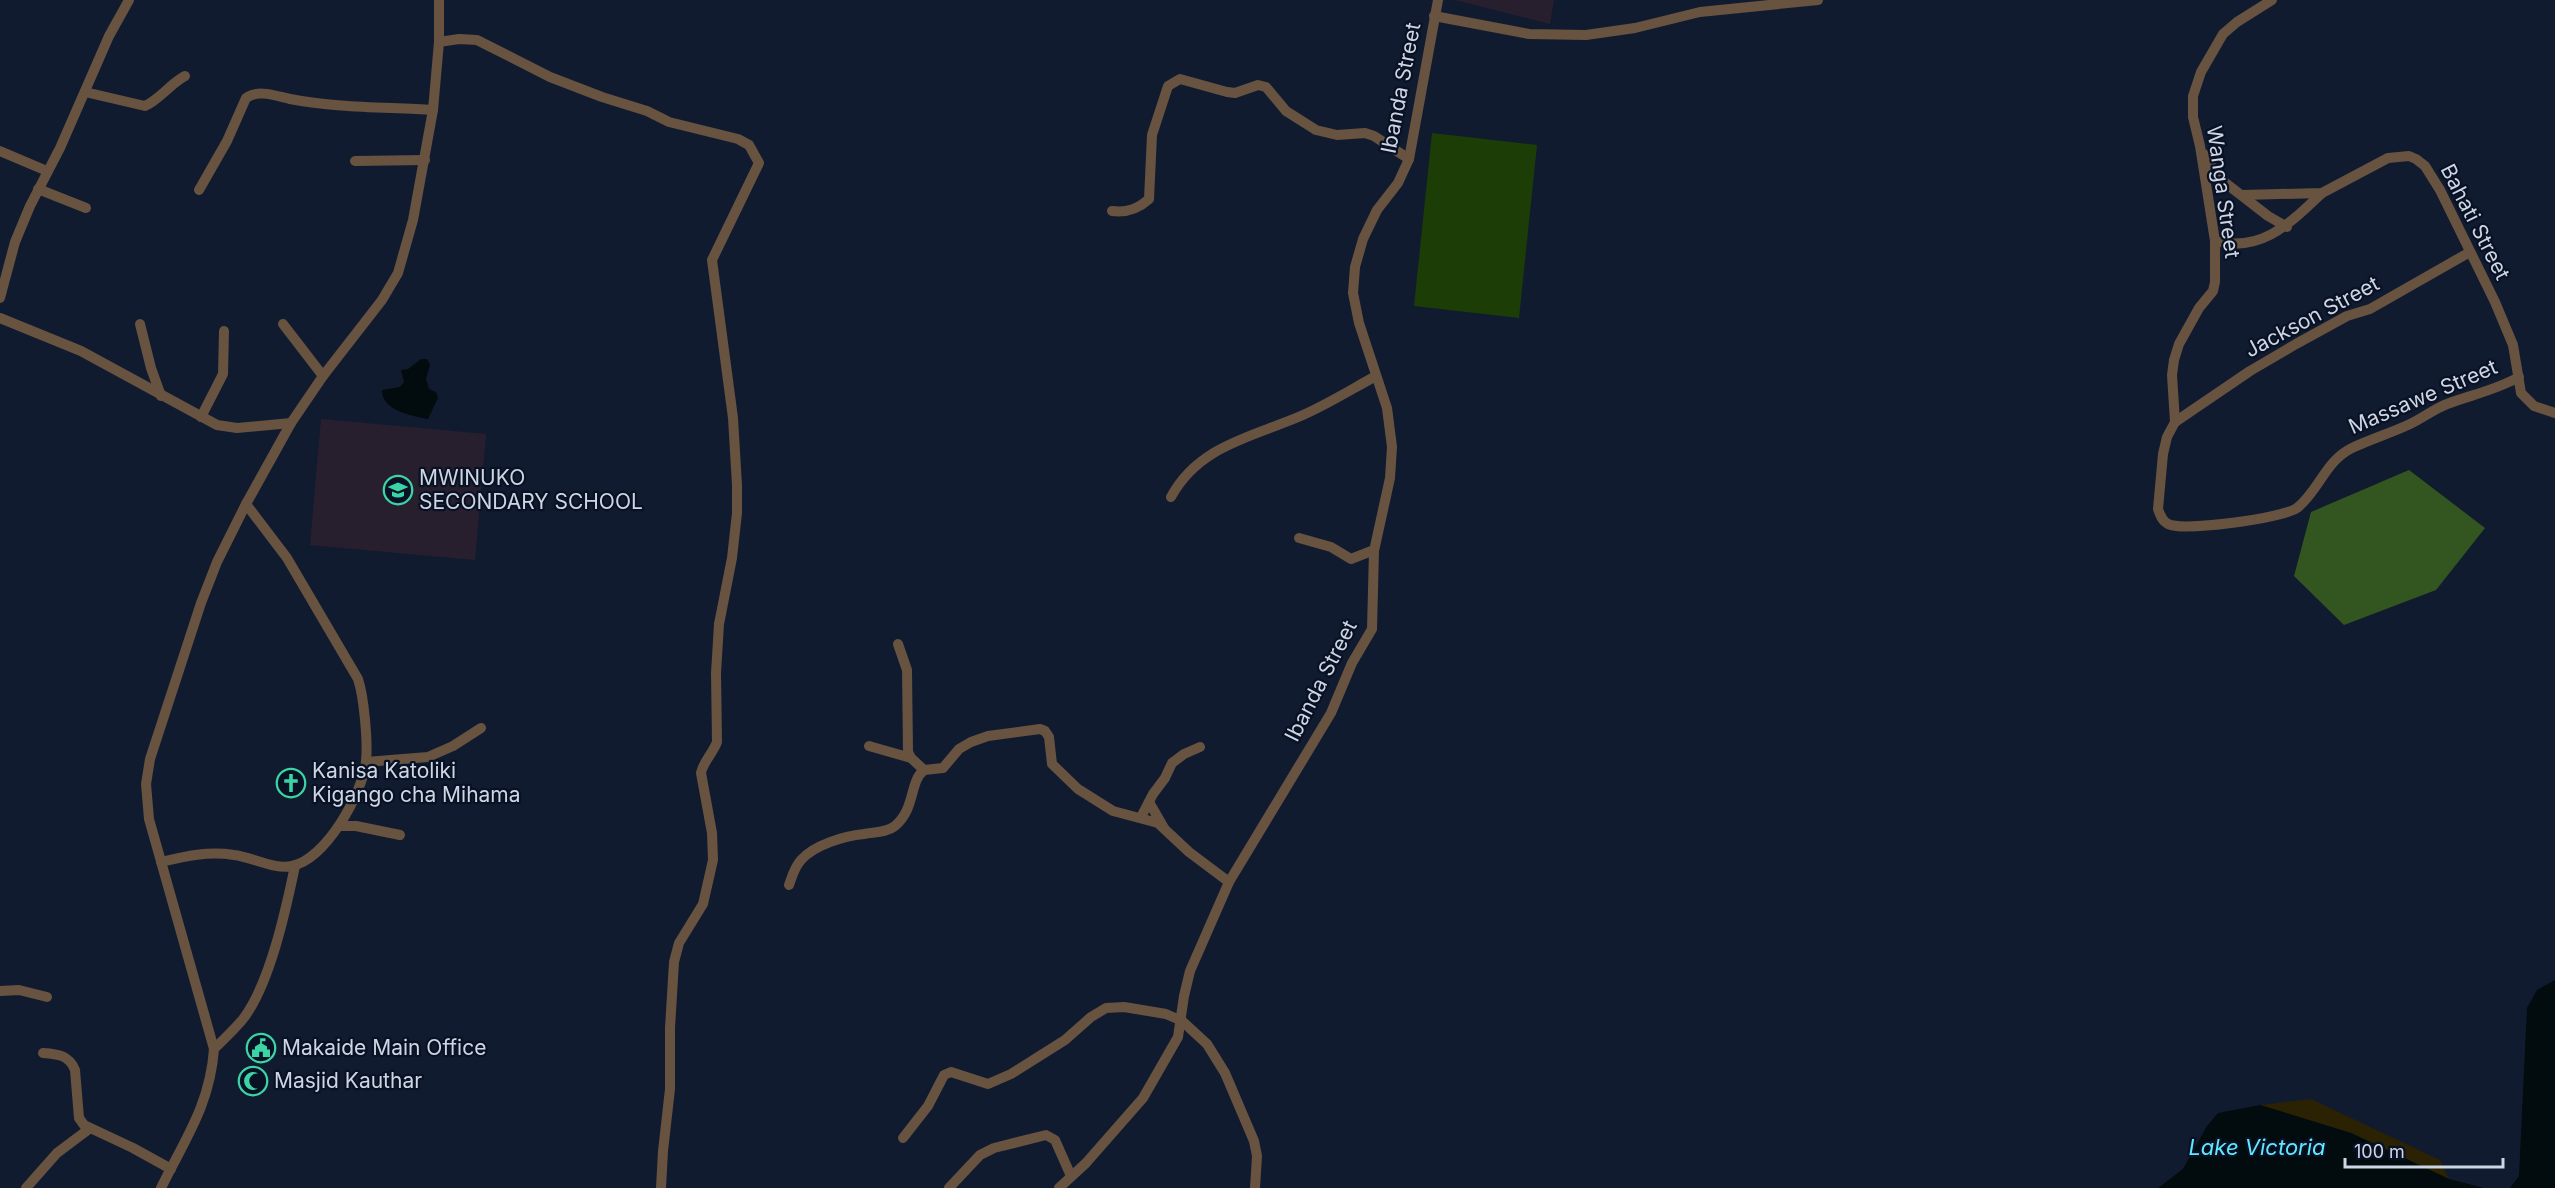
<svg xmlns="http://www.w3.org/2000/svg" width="2555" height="1188" viewBox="0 0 2555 1188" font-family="Inter,sans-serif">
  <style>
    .education { fill: #281f2e }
    .green { fill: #1d3d07 }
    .forest { fill: #335620 }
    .sand { fill: #2a2202 }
    .water { fill: #020b0d }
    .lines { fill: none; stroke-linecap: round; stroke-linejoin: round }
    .minor { stroke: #67533f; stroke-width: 10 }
    .labels { text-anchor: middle; stroke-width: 4.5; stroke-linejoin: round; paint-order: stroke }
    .street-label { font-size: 21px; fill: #ced6e4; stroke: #091225 }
    .poi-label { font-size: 21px; fill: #ced6e4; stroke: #091225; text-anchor: start }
    .water-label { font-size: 22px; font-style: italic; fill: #5fe8fe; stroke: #091225 }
  </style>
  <rect width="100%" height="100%" fill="#111b2f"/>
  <g class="education">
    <path d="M1455 0H1554L1550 24Z"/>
    <path d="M321 419 486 434 475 560 310 545Z"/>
  </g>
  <path class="green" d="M1432 133 1537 145 1519 318 1414 306Z"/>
  <path class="forest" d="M2409 470 2485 528 2436 590 2344 625 2294 576 2311 512Z"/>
  <path class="sand" d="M2311 1099 2440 1160 2449 1179 2351 1133 2260 1105Z"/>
  <g class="water">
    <path d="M421 359H427L430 365 426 379 429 389 436 392 438 398 428 419C412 416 381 410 382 390L400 387 404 382 401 370 408 369Z"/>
    <path d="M2555 980V1188H2510L2519 1176 2527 1008 2537 990Z"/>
    <path d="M2260 1105 2351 1133 2449 1179 2484 1188H2158L2183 1169 2207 1126 2218 1113Z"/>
  </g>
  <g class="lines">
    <g class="minor">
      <path d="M2272 0 2237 22 2223 34 2201 72 2193 96V117L2200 146 2215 241V282L2213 291 2199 308 2179 344 2174 360 2172 375 2175 422 2167 437 2163 454 2158 509C2160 515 2162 521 2168 524 2183 532 2283 518 2297 508 2319 491 2325 461 2352 448 2371 439 2391 433 2410 424 2423 418 2434 409 2447 404 2471 395 2496 390 2519 377"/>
      <path d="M1434 16 1529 34 1586 35 1635 28 1700 12 1818 0"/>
      <path d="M439 42 459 39 477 40 550 77 602 97 647 111 669 122 738 139 749 145 759 163 712 260 733 418 737 485V513L732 558 719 624 716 673 717 742C713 753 703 762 701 773L712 833 713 860 703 904 679 943 674 962 670 1028V1089L663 1151 661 1188"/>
      <path d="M85 92 145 106C160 99 170 84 185 76"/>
      <path d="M0 151 47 171"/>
      <path d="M2204 154 2219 178 2268 216 2287 227"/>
      <path d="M355 161 425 160"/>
      <path d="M38 189 86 208"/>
      <path d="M199 190 227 141 246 98C258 89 276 96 290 99 337 108 386 107 433 110"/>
      <path d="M2242 195 2322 193 2388 158 2409 156 2416 159 2425 166 2440 190 2495 302 2513 345 2521 393 2534 406 2555 413"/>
      <path d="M1112 211C1127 213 1138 209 1149 199L1152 135 1168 86 1180 79 1227 92 1235 93 1258 85 1266 87 1286 111 1316 130 1337 135 1365 133 1374 136 1409 159"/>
      <path d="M2215 241C2262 253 2290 223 2322 193"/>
      <path d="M0 298 15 242 30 206 60 148 109 36 129 0"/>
      <path d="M0 318 81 351 217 425 237 428 291 423"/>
      <path d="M140 324 151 368 161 396"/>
      <path d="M283 324 323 376"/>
      <path d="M201 417 223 374 224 331"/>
      <path d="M2175 422 2250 371 2296 344 2347 316 2370 309 2470 252"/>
      <path d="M1171 497C1199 445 1253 437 1303 415 1328 404 1352 389 1376 376"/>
      <path d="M1299 538 1331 547 1351 559 1374 550"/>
      <path d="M898 644 907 670 908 752 911 758 924 770"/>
      <path d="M869 746 911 758"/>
      <path d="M366 762 428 757 453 746 481 728"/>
      <path d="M1149 802 1164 828"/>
      <path d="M1141 817 1153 794 1165 778 1172 763 1184 754 1200 747"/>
      <path d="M340 826H356L400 835"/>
      <path d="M161 862C186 856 208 851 234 855 252 857 274 870 292 866 326 859 363 793 366 761 368 742 364 697 358 679L287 558 246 504"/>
      <path d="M789 885C792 877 794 868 801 860 814 845 844 836 864 834 874 832 886 833 895 826 916 808 909 782 924 770L943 768 959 749 971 742 988 736 1040 729 1045 731 1049 737 1052 764 1078 789 1113 811 1158 823 1189 852 1229 882"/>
      <path d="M0 991 19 990 47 997"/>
      <path d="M214 1049C224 1039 235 1029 243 1019 270 984 286 909 295 866"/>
      <path d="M43 1053C58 1054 69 1055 75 1070L79 1118 84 1125 133 1148 171 1169"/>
      <path d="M903 1138 928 1106 944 1075 951 1072 988 1084 1011 1074 1065 1040 1091 1017 1106 1008 1124 1007 1166 1014 1182 1021 1207 1044 1225 1073 1254 1141 1257 1156 1255 1188"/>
      <path d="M26 1188 57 1153 89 1129"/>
      <path d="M161 1188C185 1139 210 1105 214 1049L149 819 146 784 150 759 201 603 217 562 246 504 291 423 323 376 382 300 398 273 413 220 433 110 439 42V0"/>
      <path d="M949 1188 980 1155 994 1148 1046 1135 1055 1140 1071 1176"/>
      <path d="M1059 1188 1086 1163 1143 1098 1178 1037 1184 996 1190 971 1229 882 1331 713 1352 663 1372 629 1374 551 1390 478 1392 447 1387 408 1359 323 1353 293 1355 267 1363 239 1377 210 1398 183 1409 159 1438 0"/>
    </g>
  </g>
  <defs>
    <g id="school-ring" transform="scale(1.5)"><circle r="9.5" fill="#091225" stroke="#3cd4a4" stroke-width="1.5"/><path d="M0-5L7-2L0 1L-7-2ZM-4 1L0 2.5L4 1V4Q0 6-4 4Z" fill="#3cd4a4"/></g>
    <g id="church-ring" transform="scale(1.5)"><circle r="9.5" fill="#091225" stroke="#3cd4a4" stroke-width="1.5"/><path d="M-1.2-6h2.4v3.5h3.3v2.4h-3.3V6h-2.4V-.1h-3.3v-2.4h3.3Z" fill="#3cd4a4"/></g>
    <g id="civic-ring" transform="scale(1.5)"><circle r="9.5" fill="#091225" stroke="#3cd4a4" stroke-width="1.5"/><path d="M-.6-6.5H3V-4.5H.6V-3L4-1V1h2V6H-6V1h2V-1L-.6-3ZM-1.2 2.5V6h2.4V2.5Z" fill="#3cd4a4"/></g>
    <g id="mosque-ring" transform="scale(1.5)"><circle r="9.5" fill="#091225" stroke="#3cd4a4" stroke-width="1.5"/><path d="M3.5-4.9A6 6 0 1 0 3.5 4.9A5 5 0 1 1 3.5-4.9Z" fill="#3cd4a4"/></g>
  </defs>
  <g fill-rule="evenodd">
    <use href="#school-ring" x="398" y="490"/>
    <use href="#church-ring" x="291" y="783"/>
    <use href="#civic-ring" x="261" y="1048"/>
    <use href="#mosque-ring" x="253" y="1081"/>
  </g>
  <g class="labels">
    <g class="street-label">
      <text transform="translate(1401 88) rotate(-79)" y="7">Ibanda Street</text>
      <text transform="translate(2223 192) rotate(82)" y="7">Wanga Street</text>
      <text transform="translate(2475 222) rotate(63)" y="7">Bahati Street</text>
      <text transform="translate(2312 317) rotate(-28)" y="7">Jackson Street</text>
      <text transform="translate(2423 397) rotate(-23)" y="7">Massawe Street</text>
      <text transform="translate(1321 681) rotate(-63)" y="7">Ibanda Street</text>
    </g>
    <g class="poi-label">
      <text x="419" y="485">MWINUKO<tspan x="419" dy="24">SECONDARY SCHOOL</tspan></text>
      <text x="312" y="778">Kanisa Katoliki<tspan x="312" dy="24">Kigango cha Mihama</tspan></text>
      <text x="282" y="1055">Makaide Main Office</text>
      <text x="274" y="1088">Masjid Kauthar</text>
    </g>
    <g class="water-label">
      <text x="2257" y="1155">Lake Victoria</text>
    </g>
  </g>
  <path d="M2345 1158v9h158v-9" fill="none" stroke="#ced6e4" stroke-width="3"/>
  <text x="2354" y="1158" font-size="18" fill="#ced6e4" stroke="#091225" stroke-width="4.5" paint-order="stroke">100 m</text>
</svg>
